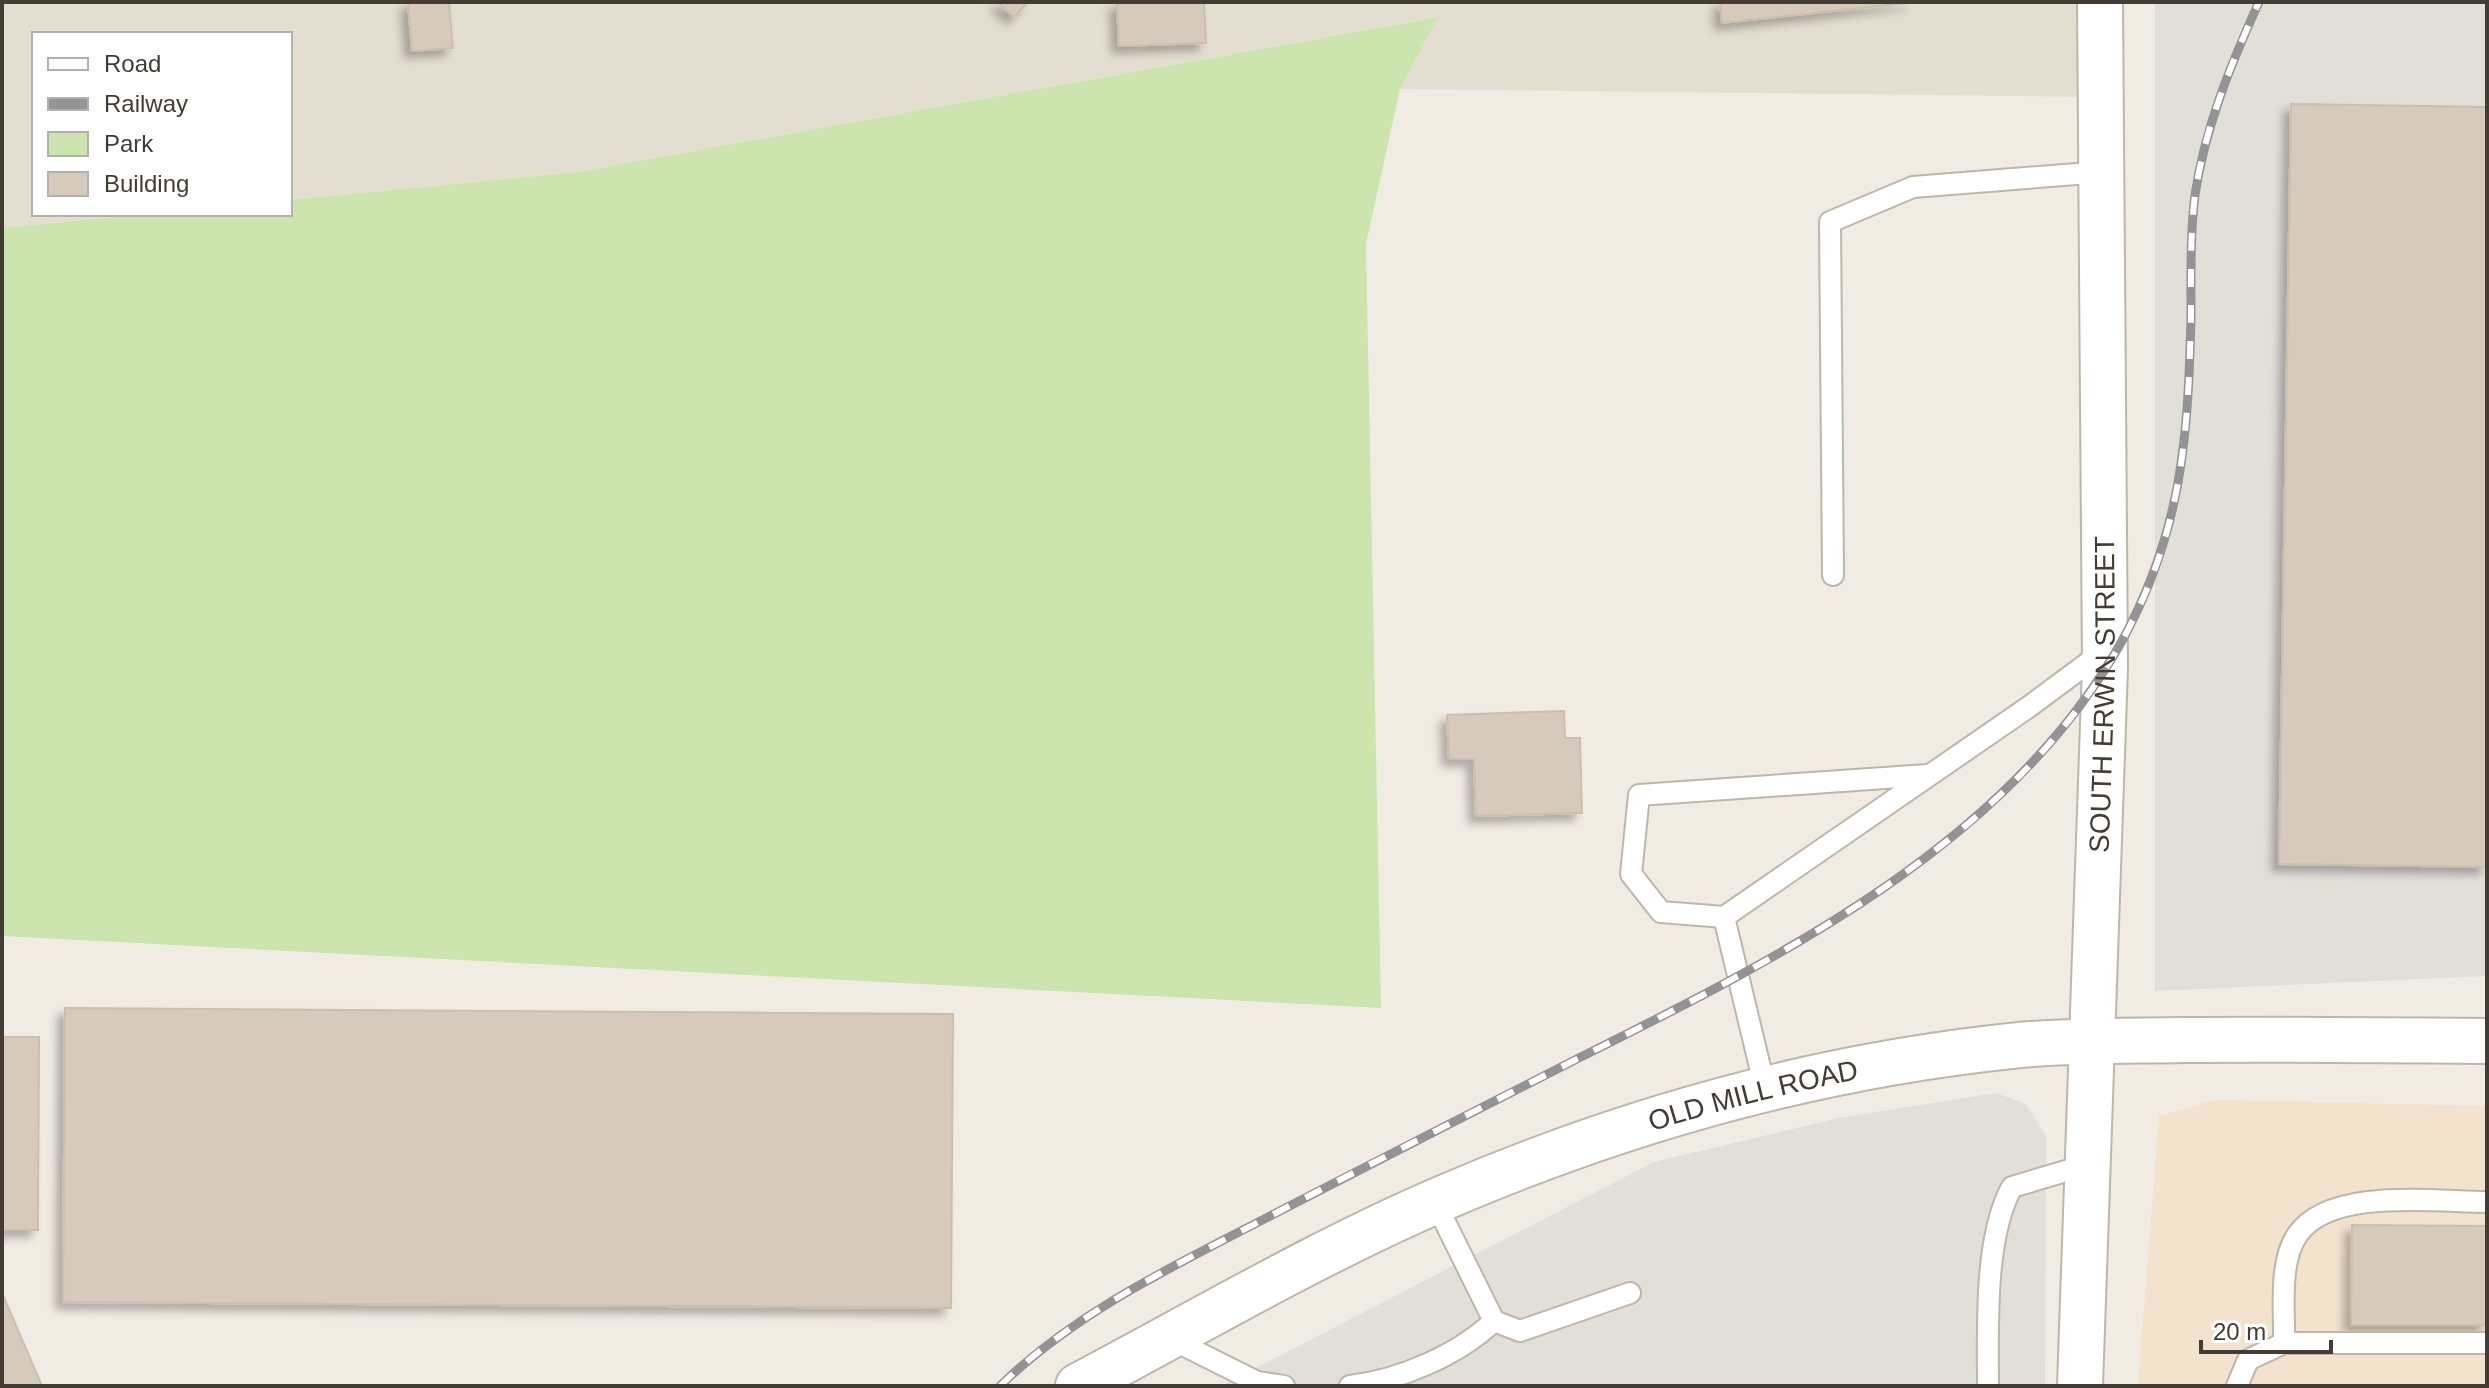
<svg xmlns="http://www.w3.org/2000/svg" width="2489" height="1388" viewBox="0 0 2489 1388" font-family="Arial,sans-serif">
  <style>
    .residential { fill: #e4ded1 }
    .commercial { fill: #f3e2ce }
    .industrial { fill: #e2ded8 }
    .green { fill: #cce4ad }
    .building { fill: #d5cabc; stroke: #ccbfad; stroke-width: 2; filter: url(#shadow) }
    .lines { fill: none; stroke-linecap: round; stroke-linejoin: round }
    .service-casing { stroke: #beb6a9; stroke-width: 24 }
    .tertiary-casing { stroke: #beb6a9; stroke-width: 48 }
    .service { stroke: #fff; stroke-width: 20 }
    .tertiary { stroke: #fff; stroke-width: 44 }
    .rail-casing { stroke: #939393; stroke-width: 9 }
    .rail { stroke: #fff; stroke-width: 6; stroke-dasharray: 18; stroke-linecap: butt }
    .labels { text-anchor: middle; stroke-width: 8; stroke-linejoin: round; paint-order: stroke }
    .street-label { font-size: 28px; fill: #423c34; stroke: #fff }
  </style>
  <defs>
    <filter id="shadow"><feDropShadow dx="-7" dy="7" stdDeviation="4" flood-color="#0004"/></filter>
  </defs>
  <rect width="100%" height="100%" fill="#f1ece3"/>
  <path class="residential" d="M2 2H2097L2101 97 1400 89 1437 17 577 172 290 200V34H34V214H147L2 228Z"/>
  <path class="commercial" d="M2215 1100 2487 1106V1386H2138L2159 1116Z"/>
  <g class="industrial">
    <path d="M2155 2H2487V976L2155 991Z"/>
    <path d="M1996 1093 2026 1104 2046 1136 2045 1386H1221L1654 1162 1839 1118Z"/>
  </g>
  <path class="green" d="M1438 17 1400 89 1366 244 1381 1008 2 936V228L147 214H290V200L577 172Z"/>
  <g class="building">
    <path d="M408 2H449L453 48 412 51Z"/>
    <path d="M997 2H1028L1014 17Z"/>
    <path d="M1117 2H1204L1206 43 1119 46Z"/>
    <path d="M1720 2H1915L1722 23Z"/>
    <path d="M2291 104 2487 107V867L2279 864Z"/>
    <path d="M1564 711 1565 738H1580L1582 813 1476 816 1474 759H1449L1447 715Z"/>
    <path d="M65 1008 953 1014 951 1308 63 1302Z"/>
    <path d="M2 1037H39L38 1230H2Z"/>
    <path d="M2352 1225 2487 1226V1325H2351Z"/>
    <path d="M2 1293 42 1386H2Z"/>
  </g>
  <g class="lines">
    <g class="service-casing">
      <g id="service">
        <path d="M1833 575 1830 222 1913 187 2101 172"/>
        <path d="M1724 917 1661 912 1631 874 1639 795 1928 775"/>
        <path d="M1765 1088 1724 917 2030 706 2104 651"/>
        <path d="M1494 1321 1520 1331 1630 1293"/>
        <path d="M1169 1338 1257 1382 1284 1386"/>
        <path d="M2284 1343C2285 1312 2278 1261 2298 1234 2331 1187 2436 1202 2487 1202"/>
        <path d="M1350 1386C1399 1380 1457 1356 1494 1321L1435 1202"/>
        <path d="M1988 1386C1988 1328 1984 1237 2012 1187L2086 1165"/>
        <path d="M2237 1386 2248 1360 2284 1343H2487"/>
      </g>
    </g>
    <g class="tertiary-casing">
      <g id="tertiary">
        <path id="s1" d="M1078 1386C1201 1321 1321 1250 1448 1196 1630 1118 1822 1065 2020 1045 2074 1040 2128 1041 2183 1040 2284 1039 2386 1040 2487 1041"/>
        <path id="s2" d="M2080 1386 2105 667 2100 2"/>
      </g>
    </g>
    <use href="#service" class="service"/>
    <use href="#tertiary" class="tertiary"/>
    <g class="rail-casing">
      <path id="rail" d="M1000 1386C1078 1310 1178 1264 1274 1214 1374 1162 1473 1112 1573 1061 1775 960 2008 846 2122 641 2182 531 2188 438 2191 317 2191 277 2190 234 2195 195 2205 127 2231 64 2259 2"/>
    </g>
    <use href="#rail" class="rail"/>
  </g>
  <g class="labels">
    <g class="street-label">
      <text dy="10" stroke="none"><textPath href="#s2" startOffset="692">SOUTH ERWIN STREET</textPath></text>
      <text dy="10" stroke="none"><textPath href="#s1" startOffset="738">OLD MILL ROAD</textPath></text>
    </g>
  </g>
  <rect width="2489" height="1388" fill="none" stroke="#423c34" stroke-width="8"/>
  <rect x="32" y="32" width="260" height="184" fill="#ffffff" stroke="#b3b1ae" stroke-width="2"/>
  <rect x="48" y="58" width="40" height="12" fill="#ffffff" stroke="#b3b1ae" stroke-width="2"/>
  <text x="104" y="72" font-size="24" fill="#423c34">Road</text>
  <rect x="48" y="98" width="40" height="12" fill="#939393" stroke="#b3b1ae" stroke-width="2"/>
  <text x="104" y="112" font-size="24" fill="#423c34">Railway</text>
  <rect x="48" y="132" width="40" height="24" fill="#cce4ad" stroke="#b3b1ae" stroke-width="2"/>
  <text x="104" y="152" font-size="24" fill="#423c34">Park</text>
  <rect x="48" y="172" width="40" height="24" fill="#d5cabc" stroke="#b3b1ae" stroke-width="2"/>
  <text x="104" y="192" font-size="24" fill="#423c34">Building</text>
  <path d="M2201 1340v12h130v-12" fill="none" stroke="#423c34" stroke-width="4"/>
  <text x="2213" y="1340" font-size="24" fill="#423c34" stroke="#ffffff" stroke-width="6" paint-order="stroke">20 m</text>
</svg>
